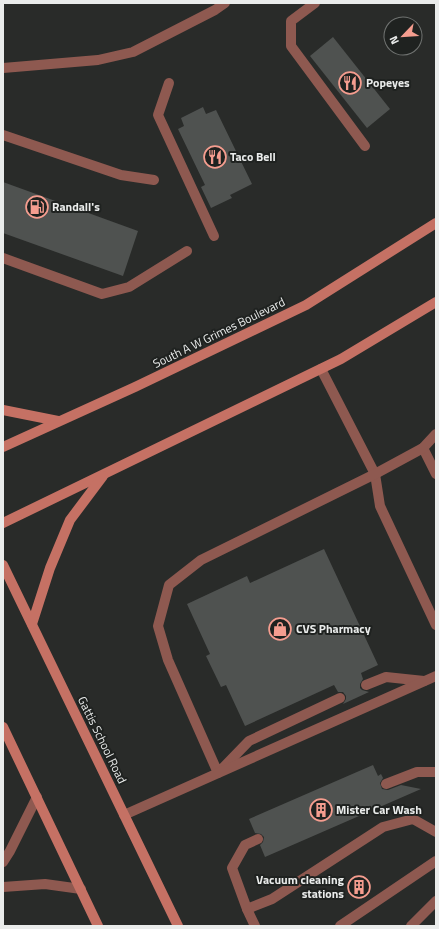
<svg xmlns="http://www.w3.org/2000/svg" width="439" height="929" viewBox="0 0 439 929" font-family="'Titillium Web',sans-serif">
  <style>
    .building { fill: #4f5250 }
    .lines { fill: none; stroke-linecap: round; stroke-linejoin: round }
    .service { stroke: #8e5950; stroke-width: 10 }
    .secondary { stroke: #c57164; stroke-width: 10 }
    .labels { text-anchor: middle; stroke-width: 4; stroke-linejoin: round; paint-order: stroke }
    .poi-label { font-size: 12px; font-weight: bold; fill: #eaeceb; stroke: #1f2220; text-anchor: start }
    .street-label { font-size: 12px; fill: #eaeceb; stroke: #1f2220 }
  </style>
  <rect width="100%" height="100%" fill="#292b29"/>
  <g class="building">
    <path d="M333 37 390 109 367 128 310 56Z"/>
    <path d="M203 107 206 114 216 110 252 184 230 195 232 198 211 208 201 187 205 185 178 129 184 126 181 118Z"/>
    <path d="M3 182 138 231 123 276 3 233Z"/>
    <path d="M324 549 378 665 361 673 363 679 360 684V688L362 690 369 692 343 704 346 699V696L343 692H338L334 685 245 726 226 685 221 687 206 656 210 654 187 604 247 576 250 583Z"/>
    <path d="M373 765 378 776 381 774 383 778 380 783 382 789 388 790 401 785 421 789 265 857 260 845 263 842 264 837 261 834 255 833 249 819Z"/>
  </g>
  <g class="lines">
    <g class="service">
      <path d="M315 3 291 21V46L365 146"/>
      <path d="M3 68 98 60 133 52 215 10 225 3"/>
      <path d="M169 83 158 115 214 236"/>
      <path d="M3 135 121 175 154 180"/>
      <path d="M3 258 102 294 129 287 187 251"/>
      <path d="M321 369 375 474 380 506 436 625"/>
      <path d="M423 448 436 474"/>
      <path d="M366 685 386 677 424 681"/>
      <path d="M340 698 249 741 218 773 168 660 158 626 169 585 201 560 375 474 423 448 436 434"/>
      <path d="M386 784 417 772H436"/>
      <path d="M124 815 436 676"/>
      <path d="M3 862 10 851 37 797"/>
      <path d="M3 887 45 884 81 889"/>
      <path d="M247 909 272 899 383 827 413 819 436 832"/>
      <path d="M255 926 247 909 232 868 245 845 258 839"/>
      <path d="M340 926 436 861"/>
      <path d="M411 926 436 901"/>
    </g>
    <g class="secondary">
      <path d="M3 410 58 421"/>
      <path d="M3 447 135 387 306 305 436 223"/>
      <path d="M3 523 341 359 436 302"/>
      <path d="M3 565 178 926"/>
      <path d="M32 624 50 568 70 520 103 476"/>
      <path d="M3 727 98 926"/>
    </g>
  </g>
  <defs>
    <g id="restaurant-ring" transform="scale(1.15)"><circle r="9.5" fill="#1f2220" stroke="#f59d8f" stroke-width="1.5"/><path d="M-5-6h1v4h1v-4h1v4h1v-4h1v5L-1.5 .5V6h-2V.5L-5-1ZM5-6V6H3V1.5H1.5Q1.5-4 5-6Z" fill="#f59d8f"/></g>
    <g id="fuel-ring" transform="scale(1.15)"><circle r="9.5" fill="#1f2220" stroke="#f59d8f" stroke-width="1.5"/><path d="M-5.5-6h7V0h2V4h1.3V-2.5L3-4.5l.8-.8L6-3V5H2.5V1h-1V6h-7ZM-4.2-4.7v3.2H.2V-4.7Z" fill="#f59d8f"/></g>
    <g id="shop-ring" transform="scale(1.15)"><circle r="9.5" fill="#1f2220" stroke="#f59d8f" stroke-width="1.5"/><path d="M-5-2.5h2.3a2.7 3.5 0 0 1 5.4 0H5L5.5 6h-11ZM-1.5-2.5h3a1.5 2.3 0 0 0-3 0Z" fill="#f59d8f"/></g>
    <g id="building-ring" transform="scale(1.15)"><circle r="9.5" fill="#1f2220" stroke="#f59d8f" stroke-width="1.5"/><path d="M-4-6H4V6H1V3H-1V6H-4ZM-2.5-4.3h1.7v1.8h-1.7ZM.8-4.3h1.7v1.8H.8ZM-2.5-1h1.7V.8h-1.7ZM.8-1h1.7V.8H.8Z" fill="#f59d8f"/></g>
  </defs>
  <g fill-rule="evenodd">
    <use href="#restaurant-ring" x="350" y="83"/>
    <use href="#restaurant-ring" x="215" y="157"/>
    <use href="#fuel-ring" x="37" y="207"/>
    <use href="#shop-ring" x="280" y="629"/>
    <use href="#building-ring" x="321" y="810"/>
    <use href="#building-ring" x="359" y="887"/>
  </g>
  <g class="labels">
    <g class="poi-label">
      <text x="366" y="87">Popeyes</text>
      <text x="230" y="161">Taco Bell</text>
      <text x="52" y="211">Randall's</text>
      <text x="296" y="633">CVS Pharmacy</text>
      <text x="336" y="814">Mister Car Wash</text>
      <text x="344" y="884" text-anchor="end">Vacuum cleaning<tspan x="344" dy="14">stations</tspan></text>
    </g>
    <g class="street-label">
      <text transform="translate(219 333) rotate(-26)" y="4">South A W Grimes Boulevard</text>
      <text transform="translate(102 740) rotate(64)" y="4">Gattis School Road</text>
    </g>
  </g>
  <rect width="439" height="929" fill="none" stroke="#eaeceb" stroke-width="8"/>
  <g transform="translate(403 36) rotate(245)"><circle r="19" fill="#1f2220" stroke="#707371"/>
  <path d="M0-3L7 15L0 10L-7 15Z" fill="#f59d8f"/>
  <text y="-6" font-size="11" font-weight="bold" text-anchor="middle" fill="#eaeceb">N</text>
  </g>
</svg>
